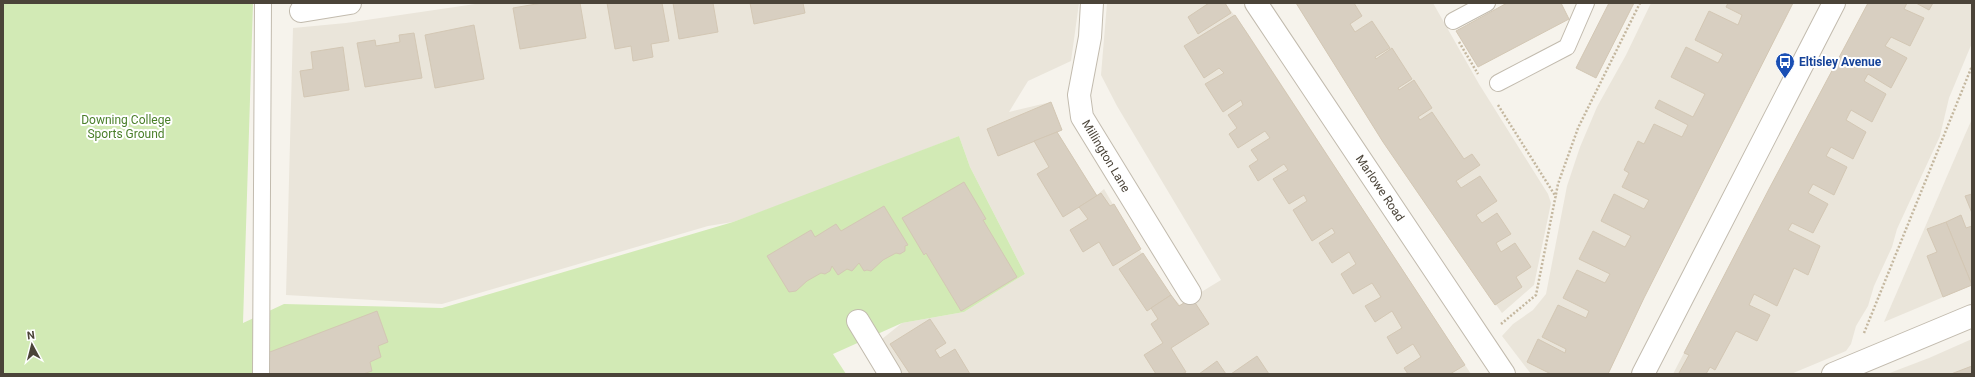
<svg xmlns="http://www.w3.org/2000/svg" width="1975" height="377" viewBox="0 0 1975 377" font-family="Roboto,sans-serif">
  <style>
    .residential { fill: #eae5da }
    .green { fill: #d2eab5 }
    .building { fill: #d8cfc1; stroke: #d3c7b4 }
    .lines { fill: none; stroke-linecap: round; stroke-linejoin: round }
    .service-casing { stroke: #c2bbae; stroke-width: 18 }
    .minor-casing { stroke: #c2bbae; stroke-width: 24 }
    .path { stroke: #c4b79f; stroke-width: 2.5; stroke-dasharray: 2 2; stroke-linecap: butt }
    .service { stroke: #fff; stroke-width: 16 }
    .minor { stroke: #fff; stroke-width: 22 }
    .labels { text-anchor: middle; stroke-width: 4; stroke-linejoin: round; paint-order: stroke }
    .transit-label { font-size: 12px; font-weight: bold; fill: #164399; stroke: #fff; text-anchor: start }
    .park-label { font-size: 12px; fill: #4a7f2a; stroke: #fff }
    .street-label { font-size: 12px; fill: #4b4439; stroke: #fff }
  </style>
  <rect width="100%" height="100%" fill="#f6f3ec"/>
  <g class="residential">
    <path d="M482 3H1079L1071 61 1028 81 1009 112 1051 102 1062 130 1057 132 1097 195 1104 189 1141 252 1171 295 1180 305 1221 280 1117 106 1101 75 1107 3H1225L1247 32 1471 374H901L882 339 902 323 964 312 1025 274 970 167 959 136 837 184 733 222 708 226 442 304 286 295 293 28 346 23Z"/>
    <path d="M1296 3H1433L1479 84 1548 194 1551 203 1534 285 1502 313 1458 252 1383 142Z"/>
    <path d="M1651 3H1793L1644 298 1608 374H1531L1502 336 1513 324 1533 310 1546 294 1567 186 1580 147 1597 107 1626 55Z"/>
    <path d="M1868 3H1972V43L1949 98 1940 136 1897 229 1892 247 1874 286 1868 306 1856 326 1851 344 1846 351 1791 374H1673L1769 189Z"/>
    <path d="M1972 119V285L1884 322 1964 137Z"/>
    <path d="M1972 339V374H1887L1929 358Z"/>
  </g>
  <path class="green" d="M3 3H253L243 323 284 304 442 308 733 222 959 136 970 167 1025 274 964 312 902 323 833 354 846 374H3Z"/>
  <g class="building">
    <path d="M542 3H580L586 38 520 49 513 8Z"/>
    <path d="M607 3H662L669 41 651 44 653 57 633 61 631 46 615 49Z"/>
    <path d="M673 3H713L718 32 679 39Z"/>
    <path d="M750 3H803L805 13 754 24Z"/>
    <path d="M1209 3H1225L1231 13 1198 34 1188 17Z"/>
    <path d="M1296 3H1354L1362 16 1350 24 1355 32 1372 21 1390 48 1375 57 1376 59 1392 48 1412 79 1398 88 1399 90 1414 80 1432 108 1418 117 1420 120 1432 112 1464 159 1472 154 1480 165 1456 181 1461 188 1480 176 1497 201 1476 215 1482 223 1497 213 1511 234 1496 243 1501 252 1515 243 1531 267 1516 277 1522 287 1495 305 1383 142Z"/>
    <path d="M1507 3H1561L1569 19 1478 67 1456 31Z"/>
    <path d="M1609 3H1634L1596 78 1576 68Z"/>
    <path d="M1728 3H1793L1644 298 1608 374H1551L1527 362 1538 339 1565 353 1566 349 1542 337 1558 305 1586 318 1589 311 1563 298 1577 270 1605 283 1610 274 1579 259 1593 231 1625 247 1631 236 1601 221 1614 194 1644 209 1649 200 1622 187 1629 173 1624 170 1638 141 1644 144 1654 124 1682 137 1688 125 1655 108 1659 100 1693 117 1705 94 1671 77 1686 47 1718 63 1723 54 1695 40 1709 11 1738 25 1742 15 1726 7Z"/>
    <path d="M1868 3H1907L1904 9 1924 18 1910 46 1891 37 1885 46 1907 58 1891 88 1868 74 1864 81 1886 94 1872 122 1851 110 1846 120 1866 132 1853 159 1831 147 1826 156 1847 167 1834 195 1813 184 1808 193 1828 204 1813 233 1792 223 1788 230 1820 246 1808 275 1794 268 1777 306 1754 294 1749 305 1770 315 1757 341 1736 331 1715 370 1710 367 1706 374H1680L1679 373 1689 355 1684 353 1769 189Z"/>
    <path d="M1916 3H1933L1929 10Z"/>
    <path d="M1235 15 1465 365 1450 374H1408L1404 368 1421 357 1413 344 1397 354 1387 337 1402 328 1392 311 1375 322 1365 306 1381 297 1372 283 1353 294 1341 274 1356 264 1349 252 1332 263 1319 243 1335 233 1332 228 1312 241 1293 210 1307 201 1304 195 1289 204 1273 179 1288 170 1284 164 1258 181 1249 166 1258 160 1251 150 1270 138 1265 131 1238 148 1229 134 1237 128 1228 115 1243 105 1241 100 1223 112 1205 84 1224 73 1219 68 1204 78 1184 46Z"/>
    <path d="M474 25 484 79 435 88 425 35Z"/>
    <path d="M414 33 422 78 365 87 357 43 375 40 376 46 400 42 399 35Z"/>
    <path d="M343 47 349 90 304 97 300 71 313 69 311 52Z"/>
    <path d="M1051 102 1062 130 998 156 987 129Z"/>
    <path d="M1057 132 1097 196 1063 217 1037 174 1049 167 1034 141Z"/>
    <path d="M964 182 986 219 983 220 1017 277 961 311 926 253 924 255 902 218Z"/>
    <path d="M1101 193 1110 206 1114 204 1141 249 1113 266 1099 242 1083 252 1070 230 1088 219 1079 207Z"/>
    <path d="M1972 194V213L1965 196Z"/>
    <path d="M884 206 908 245 905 246V251L900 254 896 253 883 260 871 271 867 270 864 271 859 263 852 271 847 269 838 275 832 266 830 271 825 274 821 273 807 281 796 291 789 292 767 256 811 230 815 237 836 224 841 231Z"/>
    <path d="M1961 215 1966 228 1972 226V285L1946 222Z"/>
    <path d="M1946 222 1972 285 1943 297 1927 256 1937 252 1927 229Z"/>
    <path d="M1143 253 1171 295 1147 311 1119 269Z"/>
    <path d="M1171 295 1179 306 1192 298 1209 324 1171 348 1186 372 1182 374H1156L1144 355 1163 343 1151 324 1158 319 1151 308Z"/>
    <path d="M377 311 388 342 378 346 381 357 370 362 372 371 363 374H269L262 355Z"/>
    <path d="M930 319 946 343 935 350 940 358 955 349 970 374H910L890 344Z"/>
    <path d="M1257 356 1269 374H1231Z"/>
    <path d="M1217 361 1226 374H1199Z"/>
    <path d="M1972 366V374H1951Z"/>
  </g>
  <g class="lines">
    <g class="service-casing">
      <g id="service">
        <path d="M1453 21 1487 3"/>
        <path d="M1498 83 1567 47 1586 3"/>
        <path d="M261 374 263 3"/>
      </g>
    </g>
    <g class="minor-casing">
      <g id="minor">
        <path d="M1092 3 1090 37 1079 95 1082 117 1190 293"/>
        <path d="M1256 3 1504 374"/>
        <path d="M301 11 350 3"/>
        <path d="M858 321 890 374"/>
        <path d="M1643 374 1834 3"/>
        <path d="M1833 374 1972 316"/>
      </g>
    </g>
    <g class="path">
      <path d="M1459 42 1478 74"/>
      <path d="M1498 105 1556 197"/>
      <path d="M1501 324 1536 295 1558 184 1578 128 1640 3"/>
      <path d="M1864 333 1972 66"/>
    </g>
    <use href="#service" class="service"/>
    <use href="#minor" class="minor"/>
  </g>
  <defs>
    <g id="bus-pin" transform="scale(1)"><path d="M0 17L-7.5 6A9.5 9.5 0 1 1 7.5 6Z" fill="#1a4fb4" stroke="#fff"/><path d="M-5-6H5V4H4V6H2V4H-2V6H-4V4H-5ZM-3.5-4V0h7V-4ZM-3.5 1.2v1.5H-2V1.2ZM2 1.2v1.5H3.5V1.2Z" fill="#fff"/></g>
  </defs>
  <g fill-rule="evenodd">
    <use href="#bus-pin" x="1785" y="62"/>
  </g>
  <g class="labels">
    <g class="transit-label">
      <text x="1799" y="66">Eltisley Avenue</text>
    </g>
    <g class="park-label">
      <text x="126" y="124">Downing College<tspan x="126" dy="14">Sports Ground</tspan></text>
    </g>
    <g class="street-label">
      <text transform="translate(1106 156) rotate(59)" y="4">Millington Lane</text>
      <text transform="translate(1380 188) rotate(56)" y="4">Marlowe Road</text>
    </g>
  </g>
  <rect width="1975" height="377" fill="none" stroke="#4b4439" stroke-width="8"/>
  <g transform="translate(32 345) rotate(353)" stroke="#ffffff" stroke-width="3" paint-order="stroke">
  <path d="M0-3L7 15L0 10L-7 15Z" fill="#4b4439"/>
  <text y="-6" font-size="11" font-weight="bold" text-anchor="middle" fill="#4b4439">N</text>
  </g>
</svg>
